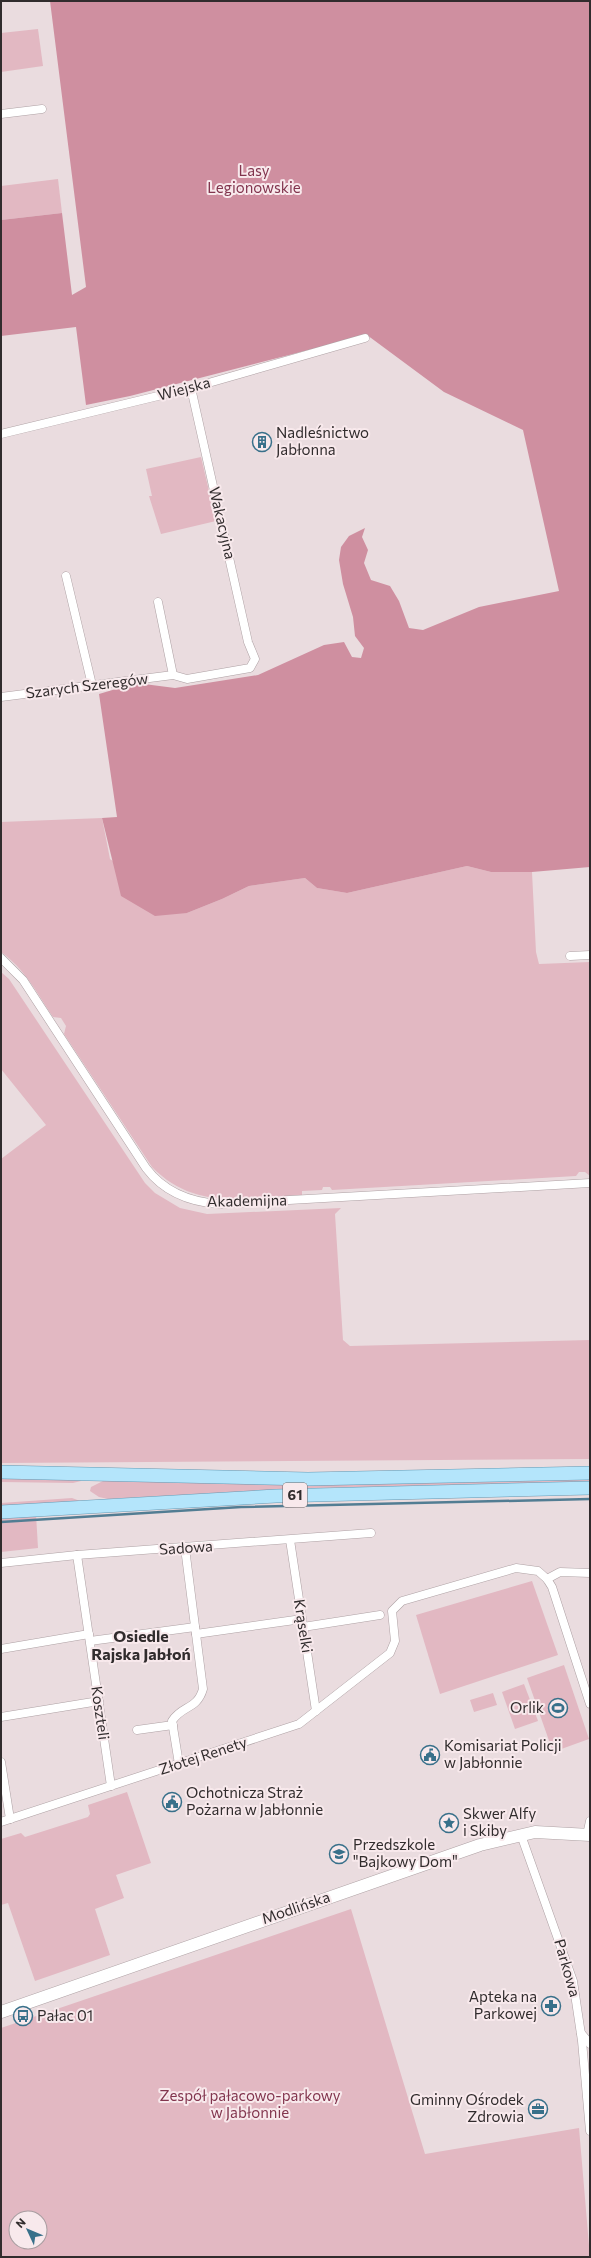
<svg xmlns="http://www.w3.org/2000/svg" width="591" height="2258" viewBox="0 0 591 2258" font-family="Commissioner,sans-serif">
  <style>
    .green { fill: #e2b8c2; fill-rule: evenodd }
    .forest { fill: #cf8fa0 }
    .lines { fill: none; stroke-linecap: round; stroke-linejoin: round }
    .stream { stroke: #527d93; stroke-width: 2.5 }
    .minor-casing { stroke: #aea1a4; stroke-width: 9 }
    .secondary-casing { stroke: #aea1a4; stroke-width: 13 }
    .primary-casing { stroke: #6699b2; stroke-width: 14 }
    .minor { stroke: #fff; stroke-width: 8 }
    .secondary { stroke: #fff; stroke-width: 12 }
    .primary { stroke: #b4e5fb; stroke-width: 13 }
    .labels { text-anchor: middle; stroke-width: 4; stroke-linejoin: round; paint-order: stroke }
    .shield { fill: #f8e9ec; stroke: #6d6566; stroke-width: 1 }
    .shield-label { font-size: 14px; font-weight: bold; fill: #312c2d }
    .park-label { font-size: 15px; fill: #82354e; stroke: #f8e9ec }
    .street-label { font-size: 15px; fill: #312c2d; stroke: #f8e9ec }
    .poi-label { font-size: 15px; fill: #312c2d; stroke: #f8e9ec; text-anchor: start }
    .neighbourhood-label { font-size: 16px; font-weight: bold; fill: #312c2d; stroke: #f8e9ec }
  </style>
  <rect width="100%" height="100%" fill="#eadcdf"/>
  <g class="green">
    <path d="M38 29 43 66 1 72V33Z"/>
    <path d="M58 179 62 213 1 220V186Z"/>
    <path d="M201 457 216 521 161 534 149 496H152L146 469Z"/>
    <path d="M102 818 110 859 187 913 222 899 249 886 305 878 317 888 347 893 467 866 491 872H532L536 952 539 964 590 962V1176L585 1172H579L576 1176 332 1190 330 1187H323L322 1190 302 1191V1195C246 1198 195 1211 152 1167L64 1034 66 1026 61 1018 53 1017C37 993 24 968 1 952V822Z"/>
    <path d="M1 972 9 979 145 1183 155 1193 180 1208 207 1214 341 1208 335 1214 343 1340 350 1346 590 1340V1459L1 1463V1159L46 1125 1 1069Z"/>
    <path d="M590 1475V1482L313 1488 108 1499 99 1497 90 1491 91 1487 105 1480Z"/>
    <path d="M1 1478 80 1479 81 1481 73 1483 1 1482Z"/>
    <path d="M72 1498 80 1501 1 1507V1503Z"/>
    <path d="M36 1514 38 1548 1 1552V1517Z"/>
    <path d="M532 1581 558 1655 440 1694 416 1615Z"/>
    <path d="M564 1665 589 1739 553 1752 527 1678Z"/>
    <path d="M524 1684 538 1721 515 1729 502 1692Z"/>
    <path d="M493 1693 497 1705 474 1712 470 1700Z"/>
    <path d="M127 1792 151 1863 116 1875 124 1898 95 1909 110 1955 35 1981 8 1903 1 1905V1839L21 1833 25 1837 88 1817 90 1814 88 1805Z"/>
    <path d="M351 1909 425 2154 579 2128 590 2257H1V2028ZM16 2218H40V2242H16Z"/>
  </g>
  <path class="forest" d="M50 1H590V867L532 872H491L467 866 347 893 317 888 305 878 249 886 222 899 187 913 155 916 121 896 102 818 117 817 99 694 136 683 175 688 258 675 324 645 344 642 352 657 361 658 364 648 355 636 353 617 343 584 339 560 341 547 349 536 365 528 362 537 368 550 364 563 371 580 390 586 399 601 409 628 423 630 479 607 559 591 523 430 444 392 367 335 130 396 86 405 76 327 1 336V220L62 213 72 295 86 287Z"/>
  <g class="lines">
    <path class="stream" d="M1 1522 241 1507 590 1499"/>
    <g class="minor-casing">
      <g id="minor">
        <path d="M1 114 42 109"/>
        <path d="M1 434 191 388 365 338"/>
        <path d="M66 576 92 685"/>
        <path d="M158 602 173 675"/>
        <path d="M1 697 173 675 187 679 250 668 255 659 248 642 191 388"/>
        <path d="M570 956 590 955"/>
        <path d="M1 958 23 980 146 1168C164 1192 189 1202 219 1204L590 1183"/>
        <path d="M290 1540 316 1711"/>
        <path d="M77 1555 111 1786"/>
        <path d="M1 1563 77 1555 371 1533"/>
        <path d="M547 1579 560 1572 590 1573"/>
        <path d="M303 1627 380 1615"/>
        <path d="M196 1634 302 1619"/>
        <path d="M90 1641 195 1627"/>
        <path d="M1 1649 89 1634"/>
        <path d="M1 1717 99 1701"/>
        <path d="M137 1730 173 1725"/>
        <path d="M1 1762 10 1819"/>
        <path d="M179 1764 172 1721C182 1705 197 1710 203 1689L185 1548"/>
        <path d="M1 1822 299 1724 390 1653 395 1641 392 1611 402 1601 516 1568 538 1571 547 1579 552 1587 590 1704"/>
        <path d="M521 1835 573 1981 582 2041 590 2131"/>
        <path d="M587 1835 590 1821"/>
        <path d="M581 2033 590 2044"/>
      </g>
    </g>
    <g class="secondary-casing">
      <path id="secondary" d="M1 2012 480 1845 535 1832 590 1835"/>
    </g>
    <g class="primary-casing">
      <g id="primary">
        <path d="M1 1472 308 1479 590 1473"/>
        <path d="M1 1512 276 1496 590 1488"/>
      </g>
    </g>
    <use href="#minor" class="minor"/>
    <use href="#secondary" class="secondary"/>
    <use href="#primary" class="primary"/>
  </g>
  <defs>
    <g id="building-ring" transform="scale(1)"><circle r="9.5" fill="#f8e9ec" stroke="#38708a" stroke-width="1.5"/><path d="M-4-6H4V6H1V3H-1V6H-4ZM-2.5-4.3h1.7v1.8h-1.7ZM.8-4.3h1.7v1.8H.8ZM-2.5-1h1.7V.8h-1.7ZM.8-1h1.7V.8H.8Z" fill="#38708a"/></g>
    <g id="stadium-ring" transform="scale(1)"><circle r="9.5" fill="#f8e9ec" stroke="#38708a" stroke-width="1.5"/><path d="M0-5a6.5 5 0 1 0 0 10a6.5 5 0 1 0 0-10ZM-3.5-1.8h7v3.6h-7Z" fill="#38708a"/></g>
    <g id="civic-ring" transform="scale(1)"><circle r="9.5" fill="#f8e9ec" stroke="#38708a" stroke-width="1.5"/><path d="M-.6-6.5H3V-4.5H.6V-3L4-1V1h2V6H-6V1h2V-1L-.6-3ZM-1.2 2.5V6h2.4V2.5Z" fill="#38708a"/></g>
    <g id="sight-ring" transform="scale(1)"><circle r="9.5" fill="#f8e9ec" stroke="#38708a" stroke-width="1.5"/><path d="M0-6L1.8-2.2L6-1.7L2.9 1.2L3.7 5.4L0 3.3L-3.7 5.4L-2.9 1.2L-6-1.7L-1.8-2.2Z" fill="#38708a"/></g>
    <g id="school-ring" transform="scale(1)"><circle r="9.5" fill="#f8e9ec" stroke="#38708a" stroke-width="1.5"/><path d="M0-5L7-2L0 1L-7-2ZM-4 1L0 2.5L4 1V4Q0 6-4 4Z" fill="#38708a"/></g>
    <g id="pharmacy-ring" transform="scale(1)"><circle r="9.5" fill="#f8e9ec" stroke="#38708a" stroke-width="1.5"/><path d="M-2-6h4v4h4v4h-4v4h-4v-4h-4v-4h4Z" fill="#38708a"/></g>
    <g id="bus-ring" transform="scale(1)"><circle r="9.5" fill="#f8e9ec" stroke="#38708a" stroke-width="1.5"/><path d="M-5-6H5V4H4V6H2V4H-2V6H-4V4H-5ZM-3.5-4V0h7V-4ZM-3.5 1.2v1.5H-2V1.2ZM2 1.2v1.5H3.5V1.2Z" fill="#38708a"/></g>
    <g id="office-ring" transform="scale(1)"><circle r="9.5" fill="#f8e9ec" stroke="#38708a" stroke-width="1.5"/><path d="M-6-3h4V-5.5h4V-3h4V5H-6ZM-1-4.5V-3h2v-1.5ZM-6 0V1H6V0Z" fill="#38708a"/></g>
  </defs>
  <g fill-rule="evenodd">
    <use href="#building-ring" x="262" y="442"/>
    <use href="#stadium-ring" x="558" y="1708"/>
    <use href="#civic-ring" x="430" y="1755"/>
    <use href="#civic-ring" x="172" y="1802"/>
    <use href="#sight-ring" x="449" y="1823"/>
    <use href="#school-ring" x="339" y="1854"/>
    <use href="#pharmacy-ring" x="551" y="2006"/>
    <use href="#bus-ring" x="23" y="2016"/>
    <use href="#office-ring" x="538" y="2109"/>
  </g>
  <g class="labels">
    <rect class="shield" x="283" y="1483" width="24" height="24" rx="3"/>
    <g class="shield-label">
      <text x="295" y="1500">61</text>
    </g>
    <g class="park-label">
      <text x="254" y="176">Lasy<tspan x="254" dy="17">Legionowskie</tspan></text>
      <text x="250" y="2101">Zespół pałacowo-parkowy<tspan x="250" dy="17">w Jabłonnie</tspan></text>
    </g>
    <g class="street-label">
      <text transform="translate(184 389) rotate(-15)" y="5">Wiejska</text>
      <text transform="translate(222 523) rotate(77)" y="5">Wakacyjna</text>
      <text transform="translate(87 686) rotate(-7)" y="5">Szarych Szeregów</text>
      <text transform="translate(247 1201) rotate(-1)" y="5">Akademijna</text>
      <text transform="translate(186 1548) rotate(-4)" y="5">Sadowa</text>
      <text transform="translate(303 1626) rotate(81)" y="5">Krąselki</text>
      <text transform="translate(100 1713) rotate(82)" y="5">Koszteli</text>
      <text transform="translate(203 1756) rotate(-18)" y="5">Złotej Renety</text>
      <text transform="translate(296 1908) rotate(-19)" y="5">Modlińska</text>
      <text transform="translate(567 1968) rotate(74)" y="5">Parkowa</text>
    </g>
    <g class="poi-label">
      <text x="276" y="438">Nadleśnictwo<tspan x="276" dy="17">Jabłonna</tspan></text>
      <text x="544" y="1713" text-anchor="end">Orlik</text>
      <text x="444" y="1751">Komisariat Policji<tspan x="444" dy="17">w Jabłonnie</tspan></text>
      <text x="186" y="1798">Ochotnicza Straż<tspan x="186" dy="17">Pożarna w Jabłonnie</tspan></text>
      <text x="463" y="1819">Skwer Alfy<tspan x="463" dy="17">i Skiby</tspan></text>
      <text x="353" y="1850">Przedszkole<tspan x="353" dy="17">"Bajkowy Dom"</tspan></text>
      <text x="537" y="2002" text-anchor="end">Apteka na<tspan x="537" dy="17">Parkowej</tspan></text>
      <text x="37" y="2021">Pałac 01</text>
      <text x="524" y="2105" text-anchor="end">Gminny Ośrodek<tspan x="524" dy="17">Zdrowia</tspan></text>
    </g>
    <g class="neighbourhood-label">
      <text x="141" y="1642">Osiedle<tspan x="141" dy="18">Rajska Jabłoń</tspan></text>
    </g>
  </g>
  <rect width="591" height="2258" fill="none" stroke="#312c2d" stroke-width="4"/>
  <g transform="translate(28 2230) rotate(314)"><circle r="19" fill="#f8e9ec" stroke="#a89da0"/>
  <path d="M0-3L7 15L0 10L-7 15Z" fill="#38708a"/>
  <text y="-6" font-size="11" font-weight="bold" text-anchor="middle" fill="#312c2d">N</text>
  </g>
</svg>
